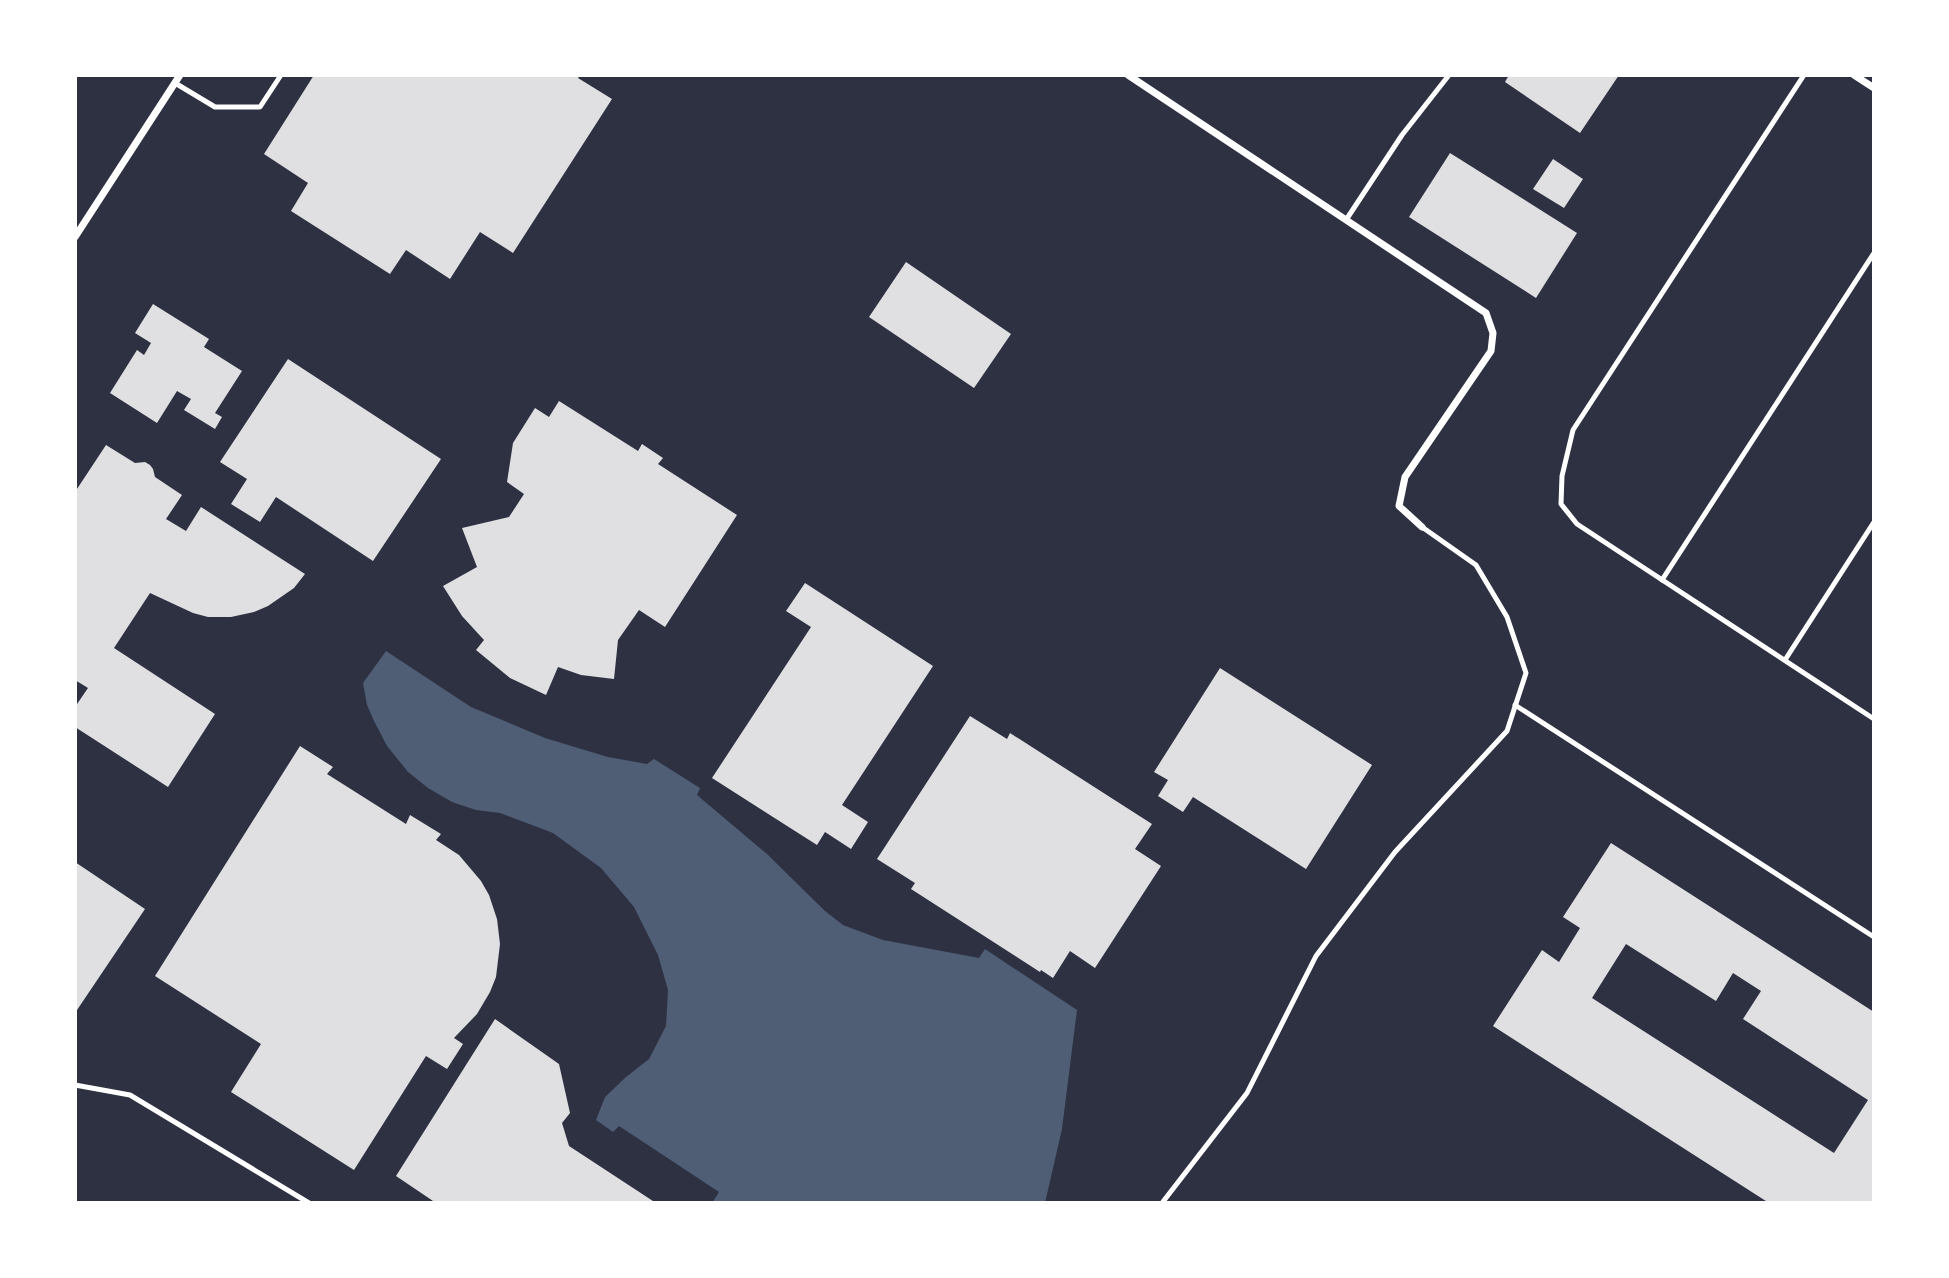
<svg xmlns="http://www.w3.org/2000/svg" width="1949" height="1278" viewBox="0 0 1949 1278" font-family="'Titillium Web',sans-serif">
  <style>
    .water { fill: #4f5d75 }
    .building { fill: #e0e0e3; fill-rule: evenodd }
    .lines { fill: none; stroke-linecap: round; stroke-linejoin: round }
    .service { stroke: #fff; stroke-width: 5 }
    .minor { stroke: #fff; stroke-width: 7 }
  </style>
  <rect width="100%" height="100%" fill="#2d3142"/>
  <path class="water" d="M386 651 471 707 545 738 608 757 647 764 654 759 700 788 697 795 767 854 825 911 843 925 883 940 979 958 985 949 1077 1010 1062 1129 1045 1203H712L719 1192 619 1126 613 1132 596 1120 605 1097 626 1077 649 1059 666 1026 668 990 658 955 634 907 601 868 553 833 500 813 476 810 452 802 428 788 408 772 387 746 374 721 367 705 363 683Z"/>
  <g class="building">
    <path d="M314 75H580L578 78 612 99 513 253 480 232 450 279 406 250 390 274 291 211 308 183 264 154Z"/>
    <path d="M1509 75H1619L1580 133 1505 82Z"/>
    <path d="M1450 153 1577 233 1536 298 1409 217Z"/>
    <path d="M1553 159 1583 179 1564 208 1533 189Z"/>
    <path d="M906 262 1011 334 974 388 869 317Z"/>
    <path d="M153 304 209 339 204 347 242 371 215 413 222 417 215 429 184 410 191 399 177 391 157 423 110 393 137 350 144 355 151 343 135 333Z"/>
    <path d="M288 359 441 459 373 561 276 497 260 522 231 504 247 479 220 462Z"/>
    <path d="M559 401 638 451 642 444 663 458 658 464 737 515 665 627 639 610 618 640 614 679 581 675 558 667 546 695 510 678 476 650 484 640 462 616 443 586 477 567 462 528 509 517 524 494 507 482 513 443 535 408 549 417Z"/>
    <path d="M106 445 135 463 145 462 150 465 153 469 155 477 182 495 166 519 186 531 201 507 305 574 294 588 268 606 254 612 231 617H208L193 613 150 593 114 648 215 714 168 787 75 727V707L88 688 75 680V492Z"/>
    <path d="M805 583 933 666 842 805 868 822 851 849 825 832 817 845 712 778 811 627 786 611Z"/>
    <path d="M1220 668 1372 765 1306 869 1193 797 1183 812 1158 796 1168 780 1154 772Z"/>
    <path d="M970 716 1007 739 1010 733 1152 824 1135 849 1161 866 1095 968 1070 951 1053 978 1041 970 1040 972 911 889 915 883 877 859Z"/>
    <path d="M300 746 333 767 327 774 406 824 410 815 441 834 436 840 459 855 481 881 489 895 497 919 500 944 496 977 490 992 477 1014 454 1038 463 1044 447 1069 426 1056 354 1170 231 1092 261 1044 155 976Z"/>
    <path d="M1611 843 1874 1012V1203H1769L1493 1026 1542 950 1559 962 1580 928 1563 917ZM1626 944 1716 1001 1733 973 1761 991 1743 1019 1868 1100 1834 1153 1592 998Z"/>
    <path d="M75 862 145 909 75 1013Z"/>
    <path d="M495 1019 559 1064 570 1113 562 1123 569 1146 656 1203H436L396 1176Z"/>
  </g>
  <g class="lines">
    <g class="service">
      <path d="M1804 75 1573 430 1562 476 1561 504 1577 524 1874 719"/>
      <path d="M175 83 215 107H260L281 75"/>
      <path d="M1346 220 1402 135 1449 75"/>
      <path d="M1662 580 1874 253"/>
      <path d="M1785 660 1874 522"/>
      <path d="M1515 705 1874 937"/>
      <path d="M75 1085 130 1095 309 1203"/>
      <path d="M1162 1203 1247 1093 1316 956 1395 852 1507 731 1526 673 1507 617 1476 565 1422 527"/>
    </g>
    <g class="minor">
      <path d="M1128 75 1486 313 1493 333 1491 351 1405 477 1399 506 1422 527"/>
      <path d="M1854 75 1874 88"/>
      <path d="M75 237 180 75"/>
    </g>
  </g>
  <rect width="1949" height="1278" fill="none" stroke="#ffffff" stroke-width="154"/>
</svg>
